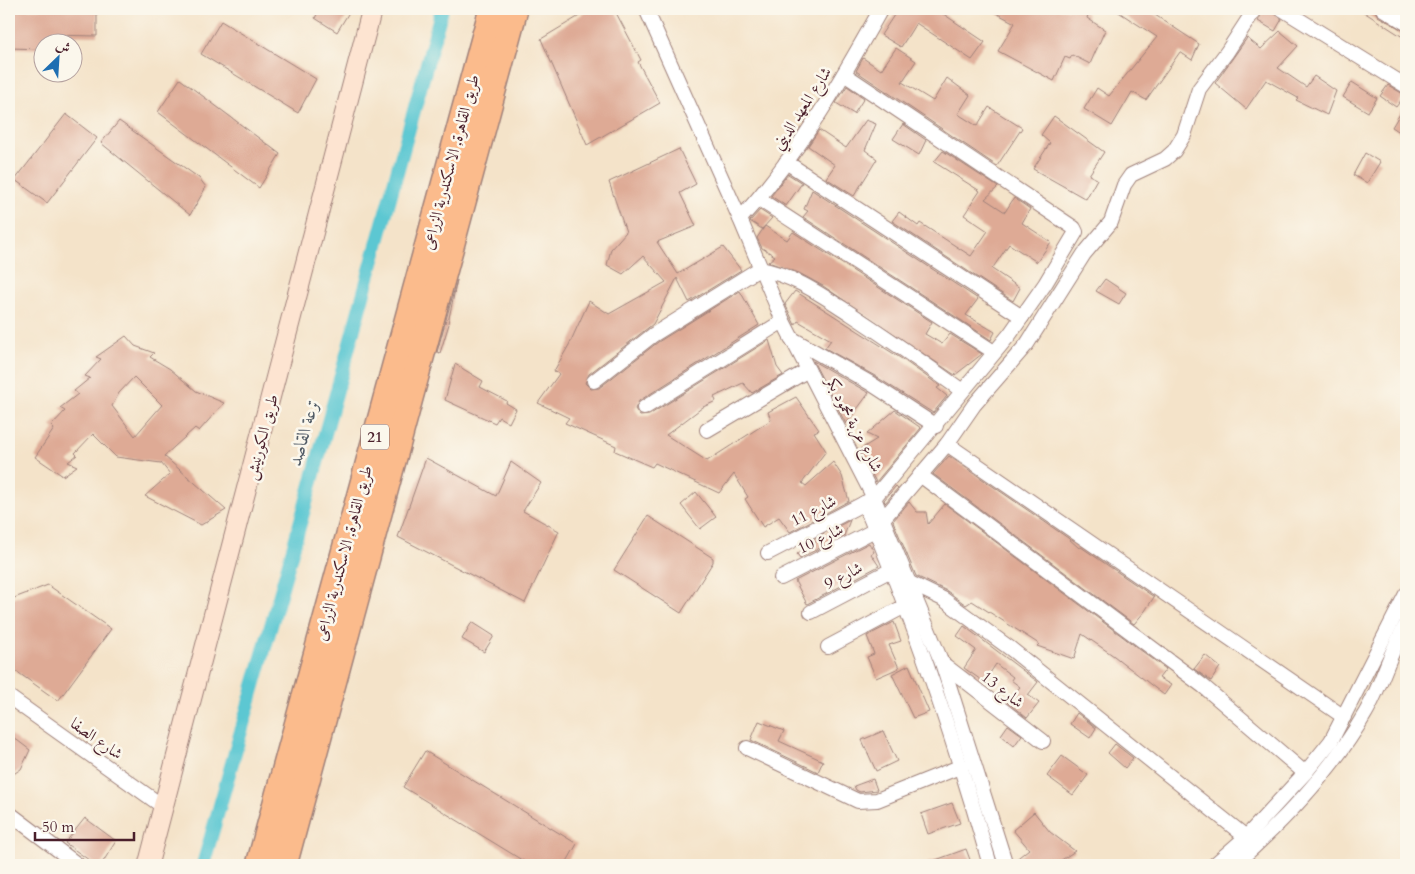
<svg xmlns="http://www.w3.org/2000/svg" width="1415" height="874" viewBox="0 0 1415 874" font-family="Cardo,Amiri,serif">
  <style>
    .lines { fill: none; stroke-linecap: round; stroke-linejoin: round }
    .canal { stroke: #5bc7d2; stroke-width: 14 }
    .building { fill: #deaa95; fill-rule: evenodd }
    .street-casing { stroke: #9f817a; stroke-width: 16 }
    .secondary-casing { stroke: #9f817a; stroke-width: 21 }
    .highway-casing { stroke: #9f817a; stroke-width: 28 }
    .street { stroke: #fff; stroke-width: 14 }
    .secondary { stroke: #fde4d1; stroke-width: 19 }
    .highway { stroke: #fbbb8c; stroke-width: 25 }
    .labels { text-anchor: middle; stroke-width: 5; stroke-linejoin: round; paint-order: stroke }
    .shield { fill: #fbf7ec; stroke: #7f6065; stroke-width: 1 }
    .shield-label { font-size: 15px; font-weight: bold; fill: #4a1f2b }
    .street-label { font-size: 16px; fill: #4a1f2b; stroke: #fbf7ec }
    .water-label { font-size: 18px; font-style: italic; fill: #505a65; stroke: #fbf7ec }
  </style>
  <rect width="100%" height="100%" fill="#fbf7ec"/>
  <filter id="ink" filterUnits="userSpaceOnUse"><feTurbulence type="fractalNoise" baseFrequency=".02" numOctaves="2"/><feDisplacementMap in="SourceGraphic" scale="10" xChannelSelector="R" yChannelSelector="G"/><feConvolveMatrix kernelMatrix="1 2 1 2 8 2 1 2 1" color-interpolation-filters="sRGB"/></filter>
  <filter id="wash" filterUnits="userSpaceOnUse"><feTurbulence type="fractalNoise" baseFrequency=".0096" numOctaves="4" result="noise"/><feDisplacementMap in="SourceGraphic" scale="20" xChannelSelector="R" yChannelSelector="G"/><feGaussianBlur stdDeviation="1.12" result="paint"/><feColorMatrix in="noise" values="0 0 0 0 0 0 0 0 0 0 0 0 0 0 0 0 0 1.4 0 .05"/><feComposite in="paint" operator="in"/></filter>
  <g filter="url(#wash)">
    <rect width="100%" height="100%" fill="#f4e3c9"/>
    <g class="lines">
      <path class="canal" d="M203 865 307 499 442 9"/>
    </g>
    <g id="blocks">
      <g class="building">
        <path d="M9 9H97V36L50 35V42H42V49L9 48Z"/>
        <path d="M320 9H351L337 32 315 18Z"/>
        <path d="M591 9H614L641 60 638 62 660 103 587 145 541 39Z"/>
        <path d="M898 9H936L985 42 972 60 916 23 901 47 881 35Z"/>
        <path d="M988 9H1081L1088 15 1087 18 1105 30 1090 64 1072 55 1070 59 1065 57 1054 81 998 51 1015 23Z"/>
        <path d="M1114 9H1146L1199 44 1192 60 1180 52 1146 100 1132 92 1112 126 1084 109 1097 88 1109 96 1157 37Z"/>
        <path d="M1264 9H1273L1275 14 1282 19 1275 31 1258 21Z"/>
        <path d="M1359 9H1374L1378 16 1406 32V39Z"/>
        <path d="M221 21 316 79 298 113 201 54Z"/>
        <path d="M1280 31 1298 46 1278 68 1306 87 1314 76 1336 91 1327 115 1296 100 1298 98 1266 80 1246 109 1215 83 1247 38 1261 49Z"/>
        <path d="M896 48 916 61 902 82 933 101 947 78 970 95 958 114 977 126 989 107 1022 128 997 166 856 71 863 58 881 70Z"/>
        <path d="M180 79 280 154 259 188 158 112Z"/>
        <path d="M1352 82 1377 98 1368 112 1343 97Z"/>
        <path d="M1388 85 1405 95 1396 107 1380 96Z"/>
        <path d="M847 86 864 98 854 114 836 103Z"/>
        <path d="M1406 104V136L1392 127Z"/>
        <path d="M66 114 97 138 47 203 15 180Z"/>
        <path d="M1054 116 1104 152 1089 175 1097 179 1086 199 1033 169 1050 143 1041 135Z"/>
        <path d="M866 120 876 124 865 150 877 159 854 196 826 178 835 165 808 146 819 130 846 148Z"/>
        <path d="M119 121 199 178 206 187 190 215 101 143Z"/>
        <path d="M903 124 926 140 919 155 893 139Z"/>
        <path d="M679 149 696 184 680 193 696 226 657 242 678 274 723 247 741 270 689 302 677 278 653 324 589 374 585 383 591 389 599 388 658 342 740 291 759 325 639 401 635 409 640 416 649 415 769 340 777 367 783 375 752 393 743 383 714 397 716 401 703 407 666 435 707 461 771 420 768 412 796 397 819 430 814 432 826 451 802 483 806 486 833 462 842 476 849 501 790 532 779 517 763 527 745 499 748 497 734 474 719 493 655 463 652 467 615 451 616 446 565 423 569 418 538 403 559 374 554 371 569 345 589 301 609 314 666 282 643 256 623 274 607 265 611 249 626 232 609 182Z"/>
        <path d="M943 151 998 187 985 199 1005 212 1014 198 1030 209 1022 223 1051 242 1037 262 1009 244 992 269 1020 288 1013 301 892 221 899 212 918 226 920 223 971 256 988 231 964 215 980 191 934 162Z"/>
        <path d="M1365 153 1380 162 1367 183 1353 175Z"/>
        <path d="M788 174 802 183 786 206 771 196Z"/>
        <path d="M812 190 978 299 966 315 995 332 991 340 803 217 808 211 804 209Z"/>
        <path d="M760 210 772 218 762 229 750 221Z"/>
        <path d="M765 226 787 240 793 232 932 322 925 334 942 344 950 334 982 354 955 375 823 286 799 273 768 262 775 256 762 248 757 238Z"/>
        <path d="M1105 279 1126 293 1119 304 1096 291Z"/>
        <path d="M457 280 448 323 449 324 440 353 437 352Z"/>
        <path d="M795 291 902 359 940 386 937 388 947 396 933 413 875 376 825 348 831 340 798 321 795 325 785 304Z"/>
        <path d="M126 336 135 346 154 353 150 357 170 369 196 391 224 403 199 431 195 428 164 456 226 510 201 525 145 496 170 474 161 463 116 457 93 434 75 453 77 455 68 462 77 466 63 476 35 457 54 429 51 426 65 411 60 408 78 394 74 391 90 378 85 376 101 359 96 357ZM134 377 162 405 135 436 112 406 119 393Z"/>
        <path d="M813 361 869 393 846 424Z"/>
        <path d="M455 364 483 381 480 387 507 401 506 403 516 409 509 423 499 417 495 423 445 400Z"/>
        <path d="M895 410 921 428 876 482 859 450 877 439 867 434Z"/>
        <path d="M949 456 1068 538 1079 548 1081 547 1154 597 1145 611 1134 624 933 474Z"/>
        <path d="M426 458 496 496 511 462 541 483 523 511 559 531 525 603 398 537Z"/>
        <path d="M896 486 898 488 885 503 884 500Z"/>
        <path d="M696 492 716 517 700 529 681 505Z"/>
        <path d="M909 502 917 512H926L928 524 945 504 1166 669 1159 678 1171 685 1164 695 1114 656 1082 634 1074 659 1037 646 1039 644 972 601 966 605 947 591 916 576 893 521Z"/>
        <path d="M648 516 713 558V562L681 613 614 570Z"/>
        <path d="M850 520 844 536 800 558 797 554 816 542 811 540Z"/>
        <path d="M869 543 874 552 871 554 879 566 807 604 795 581Z"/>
        <path d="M48 585 111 629 58 701 9 666V600Z"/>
        <path d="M472 622 494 636 484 652 462 639Z"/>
        <path d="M894 622 901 641 889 645 899 668 876 678 867 657 874 654 867 636Z"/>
        <path d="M964 626 1038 682 1028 695 1039 703 1027 718 1007 702 1020 687 1011 680 1013 677 996 664 984 682 964 668 976 650 957 636Z"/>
        <path d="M1205 655 1220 667 1211 681 1194 669Z"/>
        <path d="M909 665 929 712 913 718 892 674Z"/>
        <path d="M1077 713 1096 728 1090 738 1070 724Z"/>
        <path d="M759 721 784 731 779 741 823 761 818 772 751 740Z"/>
        <path d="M1008 725 1022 735 1014 746 1001 735Z"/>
        <path d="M883 731 897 761 876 771 862 740Z"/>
        <path d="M9 734 30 750 21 769 9 777Z"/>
        <path d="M1115 744 1133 758 1125 768 1108 753Z"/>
        <path d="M425 751 577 844 565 865H530L403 787Z"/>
        <path d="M1062 756 1088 775 1073 795 1047 776Z"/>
        <path d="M873 779 877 790 860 792 856 790 854 786Z"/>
        <path d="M952 803 960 823 928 834 921 814Z"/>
        <path d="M1034 812 1050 832 1075 851 1054 865H1015L1014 861 1029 849 1013 830Z"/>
        <path d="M85 818 116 841 101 865H96L65 843Z"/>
        <path d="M966 849 972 865H926L925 864Z"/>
      </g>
    </g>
  </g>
  <g filter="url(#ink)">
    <use href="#blocks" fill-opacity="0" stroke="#9f817a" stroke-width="1"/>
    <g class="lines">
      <g class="street-casing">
        <g id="street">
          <path d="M646 9 740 219 783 321 874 498 942 663 1006 865"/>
          <path d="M1282 9 1406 86"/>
          <path d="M1383 9 1406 23"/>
          <path d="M786 162 1022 317"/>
          <path d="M759 199 994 352"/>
          <path d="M740 219C797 157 840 82 881 9"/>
          <path d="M791 338 870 383 936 426"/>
          <path d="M594 381 653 335 759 269C792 274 823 296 851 314 889 339 925 364 961 390"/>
          <path d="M644 408 783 321"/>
          <path d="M707 430 808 370"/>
          <path d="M947 444 1344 717"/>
          <path d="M920 475 1203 686 1305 773"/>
          <path d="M864 503C914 621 955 742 990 865"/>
          <path d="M883 519 947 444 974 405 1027 344 1084 254 1111 222 1124 185 1131 175 1165 159 1174 151 1184 135 1199 89 1227 52 1255 9"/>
          <path d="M768 553 874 498 1010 334 1045 284 1076 232 1074 228 844 74"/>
          <path d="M781 578 875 530"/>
          <path d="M908 582 943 599 1011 649 1246 837"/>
          <path d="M811 612 891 570"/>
          <path d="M828 647 905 606"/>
          <path d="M942 663 1043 741"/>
          <path d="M9 697 165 808"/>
          <path d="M747 748 858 801 877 800 962 766"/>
          <path d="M9 813 78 865"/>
          <path d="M1214 865 1246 837 1305 773 1331 741 1406 594"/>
          <path d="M1234 865C1284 821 1333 770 1366 712 1382 684 1389 653 1406 625"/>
        </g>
      </g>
      <g class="secondary-casing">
        <path id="secondary" d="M148 865 372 9"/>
      </g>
      <g class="highway-casing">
        <g id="highway">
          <path d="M259 865 492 9"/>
          <path d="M284 865 515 9"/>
        </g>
      </g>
      <use href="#street" class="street"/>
      <use href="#secondary" class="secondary"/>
      <use href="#highway" class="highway"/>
    </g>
  </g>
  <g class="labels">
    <rect class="shield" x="361" y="424.5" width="28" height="25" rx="4"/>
    <g class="shield-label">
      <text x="375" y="442">21</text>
    </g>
    <g class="street-label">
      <text transform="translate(801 108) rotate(-57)" y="6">شارع المعهد الديني</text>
      <text transform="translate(450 162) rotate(-75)" y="6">طريق القاهرة, الاسكندرية الزراعى</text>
      <text transform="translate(855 424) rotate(63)" y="6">شارع عزبة محمود بكر</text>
      <text transform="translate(261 437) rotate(-75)" y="6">طريق الكورنيش</text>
      <text transform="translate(813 510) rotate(-27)" y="6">شارع 11</text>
      <text transform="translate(820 538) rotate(-26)" y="6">شارع 10</text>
      <text transform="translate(343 553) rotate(-75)" y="6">طريق القاهرة, الاسكندرية الزراعى</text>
      <text transform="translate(843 575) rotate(-27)" y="6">شارع 9</text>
      <text transform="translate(1003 689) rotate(38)" y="6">شارع 13</text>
      <text transform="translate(97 738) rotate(35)" y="6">شارع الصفا</text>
    </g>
    <g class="water-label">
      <text transform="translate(304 432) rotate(-74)" y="6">ترعة القاصد</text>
    </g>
  </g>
  <rect width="1415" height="874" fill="none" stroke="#fbf7ec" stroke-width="30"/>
  <g transform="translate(58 58) rotate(25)"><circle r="24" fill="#fbf7ec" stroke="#b4a19f"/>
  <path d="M0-4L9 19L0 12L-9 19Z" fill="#1f6fb2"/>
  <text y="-8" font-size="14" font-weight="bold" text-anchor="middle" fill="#4a1f2b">ش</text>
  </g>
  <path d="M35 832v8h99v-8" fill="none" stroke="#4a1f2b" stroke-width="2.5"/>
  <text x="42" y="832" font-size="15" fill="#4a1f2b" stroke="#fbf7ec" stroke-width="4" paint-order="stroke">50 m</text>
</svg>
